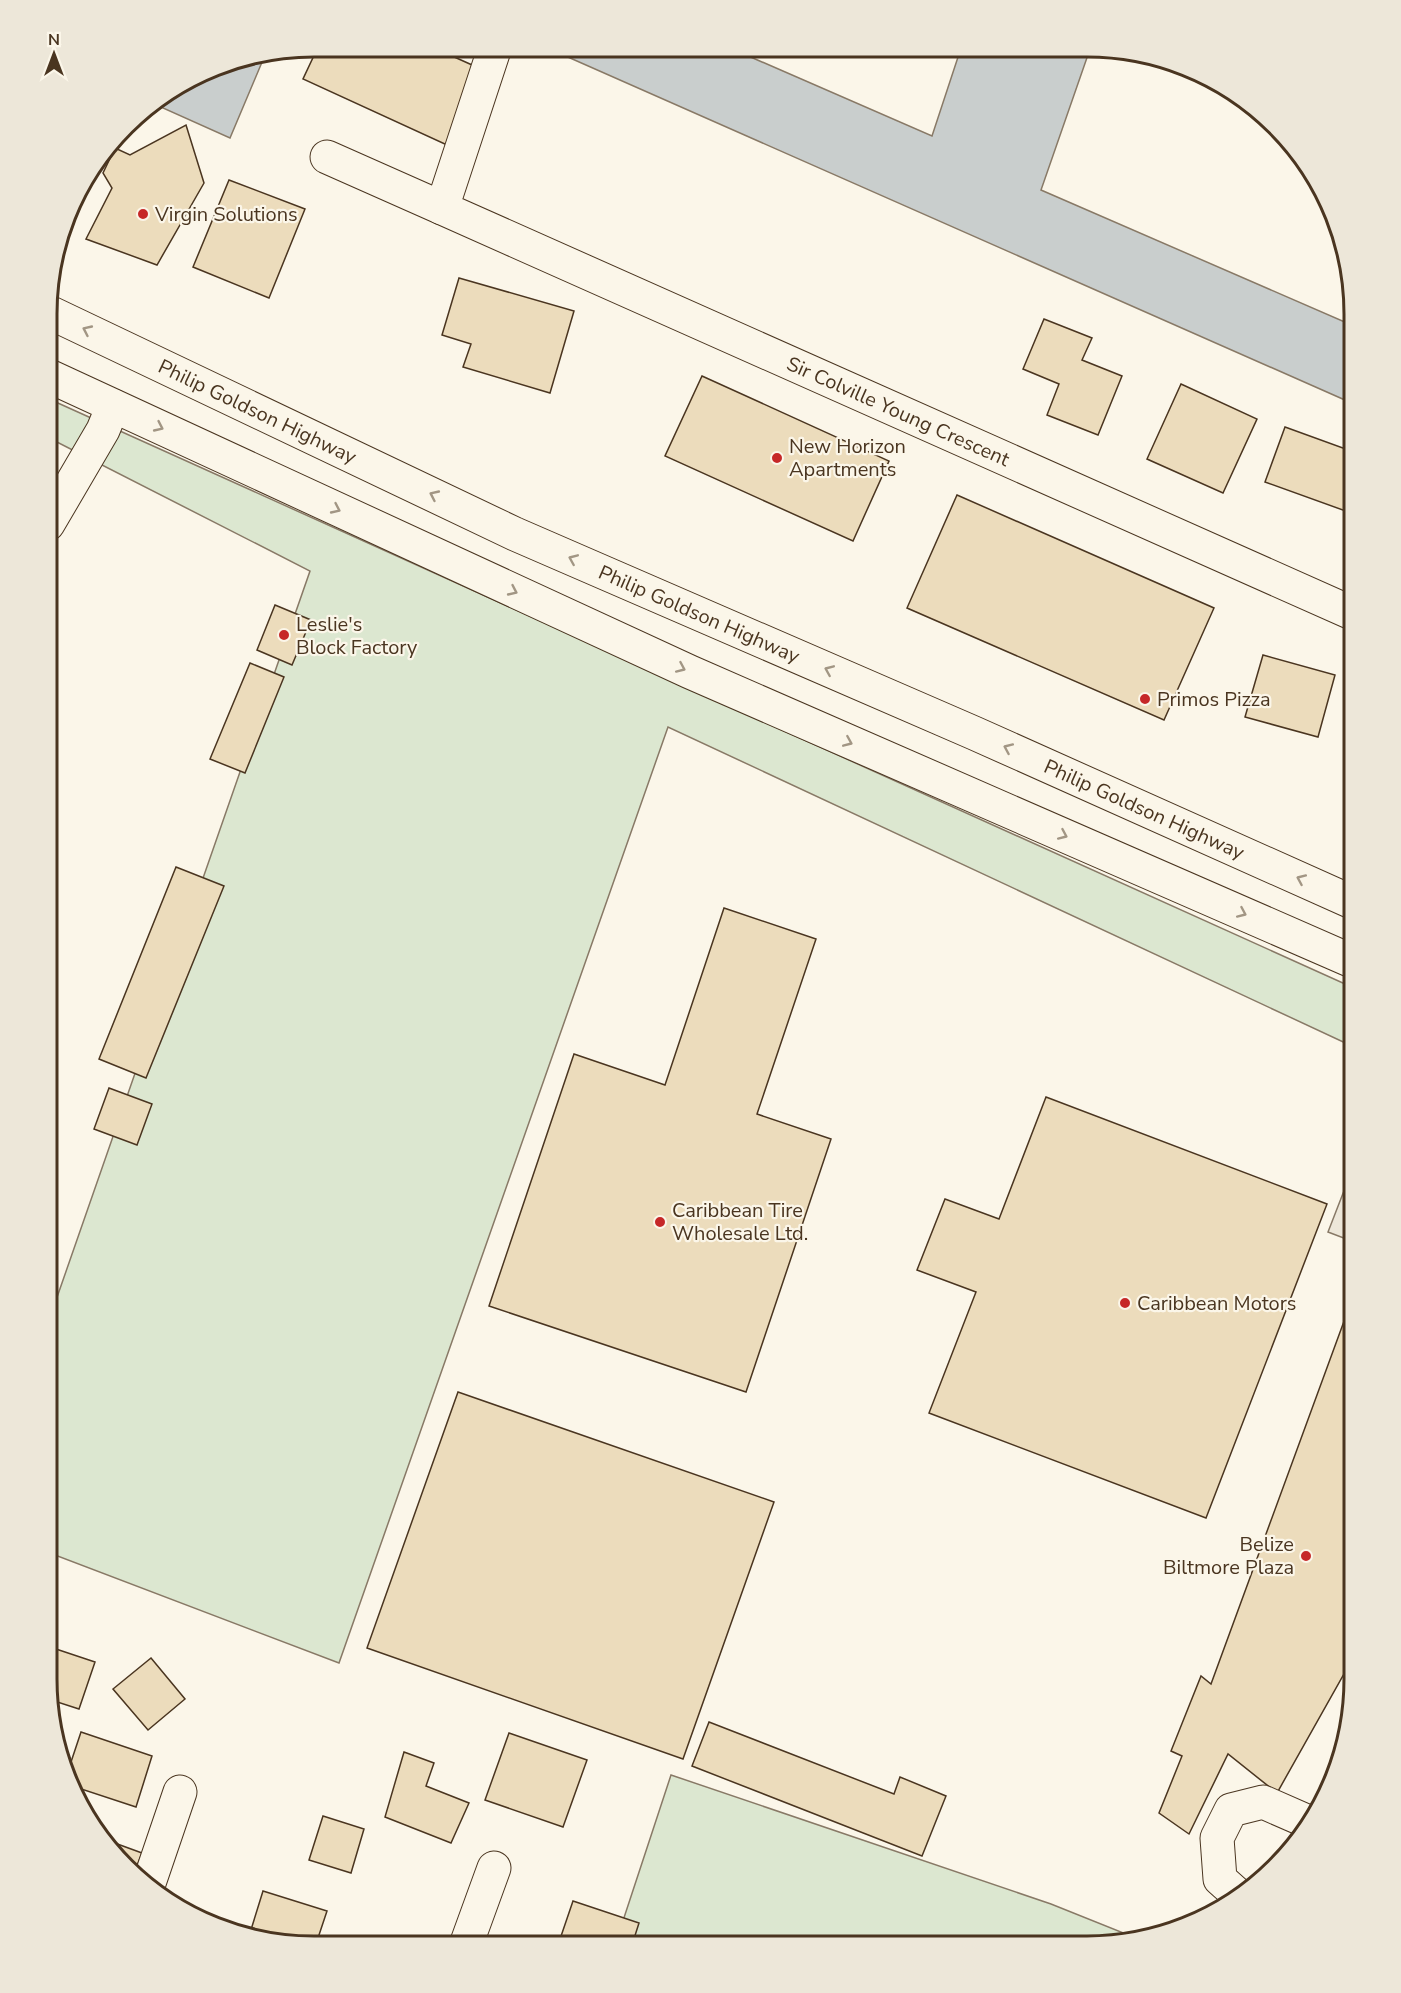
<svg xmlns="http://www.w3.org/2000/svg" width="1401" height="1993" viewBox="0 0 1401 1993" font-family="'Nunito Sans',sans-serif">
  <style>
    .green { fill: #dce7d0; stroke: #887966; stroke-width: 1.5 }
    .parking { fill: #ede7d9; stroke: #887966; stroke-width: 1.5 }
    .water { fill: #c9cecd; stroke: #887966; stroke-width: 1.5 }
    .building { fill: #ecdcbc; stroke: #4a3520; stroke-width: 1.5 }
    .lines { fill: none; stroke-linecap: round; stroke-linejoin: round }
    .minor-casing { stroke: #4a3520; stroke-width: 35 }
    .highway-casing { stroke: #4a3520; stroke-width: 35 }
    .minor { stroke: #fbf6e9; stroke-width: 33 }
    .highway { stroke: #fbf6e9; stroke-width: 33 }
    .oneway { stroke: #a29684 }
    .poi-dot { fill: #c62828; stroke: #fbf6e9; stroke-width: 2 }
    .labels { text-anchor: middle; stroke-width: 4.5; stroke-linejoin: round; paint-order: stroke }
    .poi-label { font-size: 20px; fill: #4a3520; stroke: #fbf6e9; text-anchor: start }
    .street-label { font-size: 20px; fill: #4a3520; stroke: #fbf6e9 }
    .rim { fill: none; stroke: #4a3520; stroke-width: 3 }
  </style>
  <rect width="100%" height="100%" fill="#fbf6e9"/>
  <g class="green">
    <path d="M49 399 1354 988V1047L668 727 339 1663 47 1552V1326L310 571 49 438Z"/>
    <path d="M671 1775 1051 1904 1131 1936 1087 1946 615 1945Z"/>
  </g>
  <path class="parking" d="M1354 1165V1242L1328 1232Z"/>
  <g class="water">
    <path d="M562 47 730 48 932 136 961 48 1090 49 1041 190 1354 326V404L561 54Z"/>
    <path d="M265 55 230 138 154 104 228 61Z"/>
  </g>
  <g class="building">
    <path d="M318 47H432L481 69 447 145 303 79Z"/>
    <path d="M186 125 204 183 157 265 86 239 112 188 103 173 115 148 130 155Z"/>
    <path d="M95 165 75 202 82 181Z"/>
    <path d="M229 180 305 209 269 298 193 267Z"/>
    <path d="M459 278 574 311 550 393 463 367 471 344 442 335Z"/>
    <path d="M1044 319 1092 338 1082 360 1122 376 1098 435 1047 415 1059 384 1023 369Z"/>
    <path d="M702 376 889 461 853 541 665 456Z"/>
    <path d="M1181 384 1257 419 1223 493 1147 459Z"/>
    <path d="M1285 427 1354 452V514L1265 482Z"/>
    <path d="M957 495 1214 608 1164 720 907 608Z"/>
    <path d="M275 605 311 620 292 665 257 650Z"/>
    <path d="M1263 655 1335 675 1318 737 1245 717Z"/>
    <path d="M250 663 284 677 245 773 210 759Z"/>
    <path d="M176 867 224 886 146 1078 99 1059Z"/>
    <path d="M724 908 816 939 757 1114 831 1139 746 1392 489 1306 574 1054 665 1085Z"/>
    <path d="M109 1088 152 1104 137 1145 94 1129Z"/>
    <path d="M1046 1097 1327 1204 1206 1518 929 1413 976 1292 917 1270 945 1199 999 1219Z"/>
    <path d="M1354 1294V1656L1277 1793 1228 1754 1189 1834 1159 1813 1182 1756 1171 1751 1201 1676 1211 1684Z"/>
    <path d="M458 1392 774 1502 683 1759 367 1648Z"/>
    <path d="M50 1647 95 1662 79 1709 51 1700 47 1679V1658Z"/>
    <path d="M151 1658 185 1699 148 1730 113 1689Z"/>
    <path d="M709 1722 894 1794 900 1777 946 1796 922 1856 692 1766Z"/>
    <path d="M81 1732 152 1756 136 1807 72 1786 68 1771Z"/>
    <path d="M509 1733 587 1760 563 1827 485 1800Z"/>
    <path d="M404 1752 434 1763 426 1786 469 1803 451 1843 385 1817Z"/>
    <path d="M323 1816 364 1829 351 1873 309 1860Z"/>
    <path d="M101 1838 142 1853 134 1874 113 1855Z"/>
    <path d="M263 1891 327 1911 316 1944H280L250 1933Z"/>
    <path d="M573 1901 639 1923 632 1945H558Z"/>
  </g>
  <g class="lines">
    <g class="minor-casing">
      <g id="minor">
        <path id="s1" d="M495 47 442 208 1354 614"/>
        <path d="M327 157 442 208"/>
        <path d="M48 524 103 430 113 406"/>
        <path d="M148 1886 180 1792"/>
        <path d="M1239 1896 1220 1879 1217 1838 1231 1810 1263 1802 1311 1823"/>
        <path d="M466 1945 494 1868"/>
      </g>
    </g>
    <g class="highway-casing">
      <g id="highway">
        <path id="s2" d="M49 312 515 534 974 733 1354 903"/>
        <path d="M49 376 690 672 1354 962"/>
      </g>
    </g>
    <use href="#minor" class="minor"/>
    <use href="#highway" class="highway"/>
  </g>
  <defs><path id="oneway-chevron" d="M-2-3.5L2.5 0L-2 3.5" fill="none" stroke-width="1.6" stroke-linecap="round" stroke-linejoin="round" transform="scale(1.5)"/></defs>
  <g class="oneway">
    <use href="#oneway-chevron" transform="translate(87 330) rotate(-155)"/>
    <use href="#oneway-chevron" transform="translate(159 427) rotate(25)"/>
    <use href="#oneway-chevron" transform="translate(434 495) rotate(-155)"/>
    <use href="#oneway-chevron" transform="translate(336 509) rotate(25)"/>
    <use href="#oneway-chevron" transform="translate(573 559) rotate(-157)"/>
    <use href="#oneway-chevron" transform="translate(513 591) rotate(25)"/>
    <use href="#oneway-chevron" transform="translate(681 668) rotate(24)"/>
    <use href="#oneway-chevron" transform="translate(829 670) rotate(-157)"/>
    <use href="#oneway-chevron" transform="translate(848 742) rotate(23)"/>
    <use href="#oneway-chevron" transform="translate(1008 748) rotate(-156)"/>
    <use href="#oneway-chevron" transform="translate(1063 835) rotate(24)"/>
    <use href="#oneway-chevron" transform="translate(1301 879) rotate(-156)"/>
    <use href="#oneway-chevron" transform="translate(1242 913) rotate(24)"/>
  </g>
  <g class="poi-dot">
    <circle cx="143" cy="214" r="6"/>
    <circle cx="777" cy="458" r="6"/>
    <circle cx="284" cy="635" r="6"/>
    <circle cx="1145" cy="699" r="6"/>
    <circle cx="660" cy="1222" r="6"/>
    <circle cx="1125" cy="1303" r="6"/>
    <circle cx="1306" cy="1556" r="6"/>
  </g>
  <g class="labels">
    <g class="poi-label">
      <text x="155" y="221">Virgin Solutions</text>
      <text x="789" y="453">New Horizon<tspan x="789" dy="23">Apartments</tspan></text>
      <text x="296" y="631">Leslie's<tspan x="296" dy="23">Block Factory</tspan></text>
      <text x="1157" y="706">Primos Pizza</text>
      <text x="672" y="1217">Caribbean Tire<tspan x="672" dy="23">Wholesale Ltd.</tspan></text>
      <text x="1137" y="1310">Caribbean Motors</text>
      <text x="1294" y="1551" text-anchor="end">Belize<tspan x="1294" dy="23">Biltmore Plaza</tspan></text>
    </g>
    <g class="street-label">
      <text dy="7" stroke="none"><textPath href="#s2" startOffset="231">Philip Goldson Highway</textPath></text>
      <text dy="7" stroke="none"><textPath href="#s1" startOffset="669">Sir Colville Young Crescent</textPath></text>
      <text dy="7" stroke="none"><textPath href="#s2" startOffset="717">Philip Goldson Highway</textPath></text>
      <text dy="7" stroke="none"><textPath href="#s2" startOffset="1203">Philip Goldson Highway</textPath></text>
    </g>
  </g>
  <path d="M0 0H1401V1993H0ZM314 57H1087A257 257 0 0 1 1344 314V1679A257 257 0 0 1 1087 1936H314A257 257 0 0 1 57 1679V314A257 257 0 0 1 314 57Z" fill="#ede7d9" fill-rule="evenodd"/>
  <path class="rim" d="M314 57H1087A257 257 0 0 1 1344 314V1679A257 257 0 0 1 1087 1936H314A257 257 0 0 1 57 1679V314A257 257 0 0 1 314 57Z"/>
  <g transform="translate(54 54)" stroke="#fbf6e9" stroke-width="4.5" paint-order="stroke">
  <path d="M0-4.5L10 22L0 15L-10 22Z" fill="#4a3520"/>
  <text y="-9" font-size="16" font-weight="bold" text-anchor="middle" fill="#4a3520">N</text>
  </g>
</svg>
